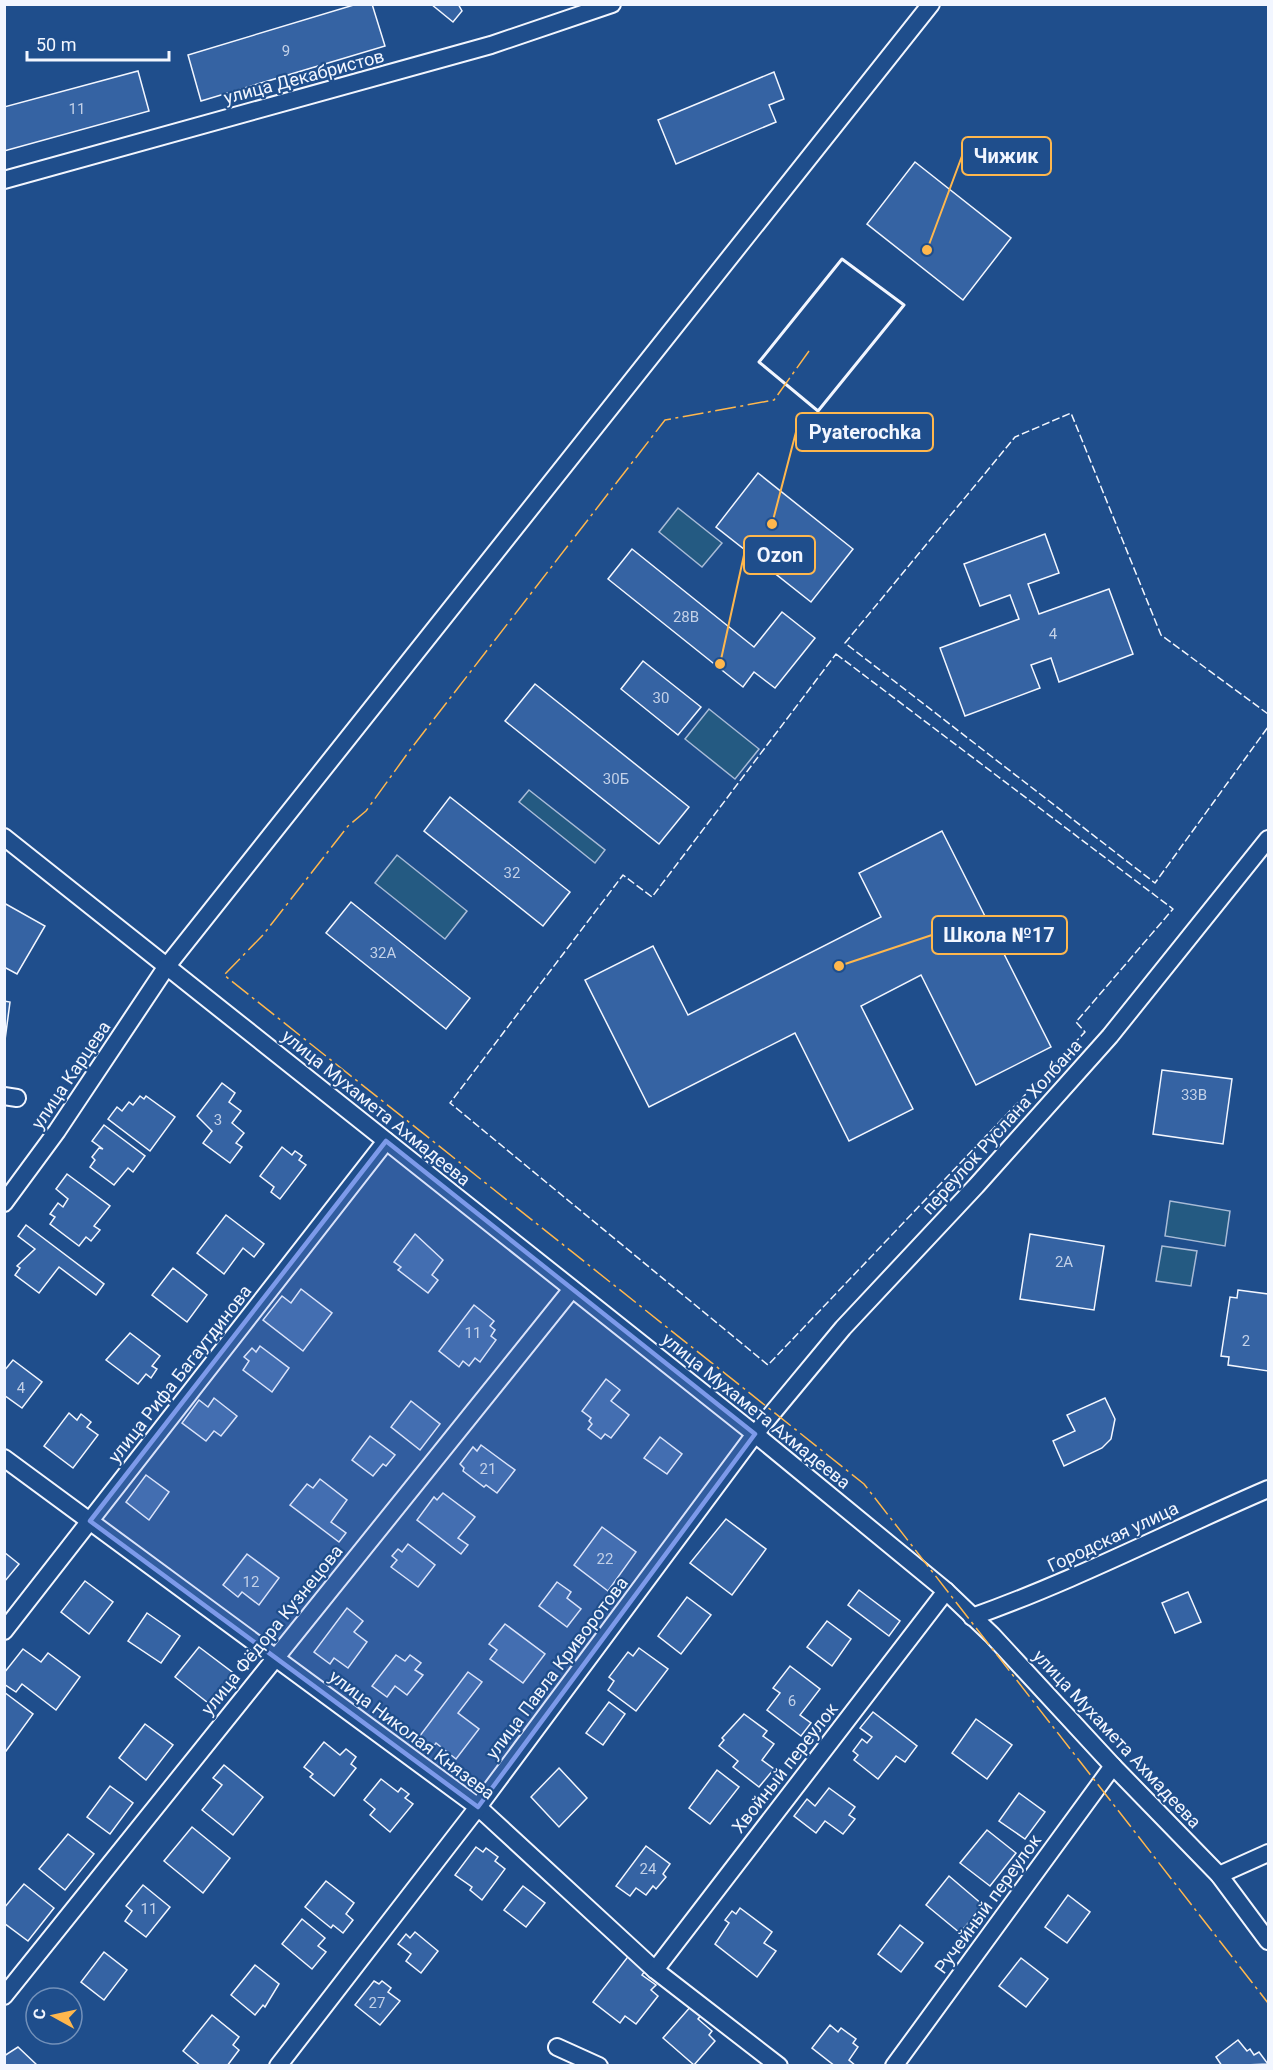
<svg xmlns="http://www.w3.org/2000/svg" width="1273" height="2070" viewBox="0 0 1273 2070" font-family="Roboto,sans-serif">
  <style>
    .green { fill: #245a82; stroke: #a8bbd7; stroke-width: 1.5 }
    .building { fill: #3563a3; stroke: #f2f6ff; stroke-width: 1.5 }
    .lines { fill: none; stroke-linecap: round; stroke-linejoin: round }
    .street-casing { stroke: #f2f6ff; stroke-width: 20 }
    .street { stroke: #1f4e8c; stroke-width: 16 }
    .fence { stroke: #f2f6ff; stroke-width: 1.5; stroke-dasharray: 8 3; stroke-linecap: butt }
    .wall { stroke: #f2f6ff; stroke-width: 3 }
    .power { stroke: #ffb74d; stroke-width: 1.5; stroke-dasharray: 21 4.5 3 4.5; stroke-linecap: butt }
    .marked { fill: #7d9aea; fill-opacity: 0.2; stroke: #7d9aea; stroke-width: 4.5; stroke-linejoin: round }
    .labels { text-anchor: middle; stroke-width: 4.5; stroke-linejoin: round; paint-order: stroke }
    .number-label { font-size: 15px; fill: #c3d1e8 }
    .street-label { font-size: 18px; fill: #f2f6ff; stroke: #1f4e8c }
    .leader { fill: none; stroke: #ffb74d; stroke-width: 2 }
    .callout-dot { fill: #ffb74d; stroke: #1f4e8c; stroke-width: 2 }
    .callout { fill: #1f4e8c; stroke: #ffb74d; stroke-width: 2 }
    .callout-label { font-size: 20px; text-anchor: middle; font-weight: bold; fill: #f2f6ff }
  </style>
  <rect width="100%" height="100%" fill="#1f4e8c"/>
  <g class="green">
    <path d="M678 508 722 543 702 567 659 532Z"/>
    <path d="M709 709 759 749 735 779 685 739Z"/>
    <path d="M529 790 605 850 595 863 519 802Z"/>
    <path d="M397 855 467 911 445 939 375 883Z"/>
    <path d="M1170 1201 1230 1211 1225 1246 1165 1236Z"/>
    <path d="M1162 1246 1197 1251 1191 1286 1156 1281Z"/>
  </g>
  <g class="building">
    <path d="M357 4H372L385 46 201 101 188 55Z"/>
    <path d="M431 4H458L462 11 453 22Z"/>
    <path d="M138 71 149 111 4 151V107Z"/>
    <path d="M774 72 784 99 769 105 776 122 676 164 658 120Z"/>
    <path d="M915 162 1011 238 963 300 867 224Z"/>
    <path d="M758 473 853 549 811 602 716 527Z"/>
    <path d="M1045 534 1059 573 1028 584 1039 614 1109 589 1133 654 1059 682 1051 658 1031 665 1040 688 965 716 940 648 1019 619 1010 595 980 606 964 564Z"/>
    <path d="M632 549 754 647 782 612 815 638 775 688 754 672 743 687 608 579Z"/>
    <path d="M643 661 701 707 678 735 621 689Z"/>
    <path d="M535 684 689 807 659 844 505 721Z"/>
    <path d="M450 797 570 892 543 926 424 831Z"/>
    <path d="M942 831 1051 1047 976 1085 921 975 861 1006 913 1109 849 1141 795 1033 649 1107 585 980 653 946 688 1015 881 917 859 873Z"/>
    <path d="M351 902 470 998 446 1029 326 933Z"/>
    <path d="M4 903 45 926 17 974 4 967Z"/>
    <path d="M4 1001 10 1002 5 1040H4Z"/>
    <path d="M1162 1070 1232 1079 1223 1144 1153 1134Z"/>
    <path d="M222 1083 235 1093 229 1102 241 1111 232 1123 244 1133 236 1143 242 1147 230 1163 203 1143 212 1131 197 1116Z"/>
    <path d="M140 1096 144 1099 146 1096 175 1117 150 1151 108 1119 117 1107 122 1111 129 1102 133 1105Z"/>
    <path d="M104 1125 145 1156 133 1172 128 1168 114 1185 90 1167 95 1160 92 1157 99 1148 103 1149 92 1141Z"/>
    <path d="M282 1147 292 1155 295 1151 302 1156 299 1160 306 1165 280 1199 271 1192 274 1187 260 1176Z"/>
    <path d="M67 1174 110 1206 94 1226 100 1230 91 1241 86 1237 79 1246 50 1224 55 1217 50 1214 58 1203 63 1207 68 1199 56 1189Z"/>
    <path d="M226 1215 264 1244 254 1257 243 1248 224 1274 197 1253Z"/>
    <path d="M26 1225 104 1284 96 1295 59 1267 39 1293 15 1275 20 1268 17 1266 35 1249 18 1236Z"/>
    <path d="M415 1234 443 1260 432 1275 438 1280 428 1293 398 1270 401 1267 394 1262Z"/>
    <path d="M1030 1234 1104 1246 1094 1310 1020 1299Z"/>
    <path d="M173 1268 207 1295 187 1322 152 1295Z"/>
    <path d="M301 1289 332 1313 303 1351 263 1320 282 1296 291 1303Z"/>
    <path d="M1238 1290 1268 1294V1371L1228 1365 1229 1357 1221 1356 1230 1297 1237 1298Z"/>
    <path d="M474 1305 494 1321 490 1326 495 1330 491 1336 496 1340 480 1362 475 1358 469 1366 463 1361 459 1367 439 1351Z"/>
    <path d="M130 1333 160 1356 152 1366 157 1369 151 1378 146 1374 138 1384 106 1360Z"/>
    <path d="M260 1346 289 1368 272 1392 243 1370 249 1361 244 1357 252 1348 256 1352Z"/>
    <path d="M13 1360 42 1382 22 1408 4 1395V1371Z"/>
    <path d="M606 1379 620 1390 611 1401 629 1415 611 1438 605 1434 601 1439 588 1429 592 1424 589 1421 591 1418 582 1411Z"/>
    <path d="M214 1398 237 1416 221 1436 214 1431 206 1441 182 1423 199 1400 208 1407Z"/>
    <path d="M1105 1398 1115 1419 1111 1439 1102 1448 1064 1466 1053 1441 1075 1431 1067 1415Z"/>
    <path d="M411 1401 440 1424 420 1450 391 1427Z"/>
    <path d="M69 1413 77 1420 81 1414 91 1422 87 1427 98 1435 73 1468 44 1446Z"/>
    <path d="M370 1436 395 1455 386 1466 383 1464 373 1476 352 1460Z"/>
    <path d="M660 1437 682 1454 667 1474 644 1458Z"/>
    <path d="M481 1445 515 1470 497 1493 486 1485 484 1487 463 1471 464 1468 460 1464 473 1447 477 1451Z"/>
    <path d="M146 1475 169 1492 149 1520 126 1502Z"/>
    <path d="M320 1479 347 1500 331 1522 346 1533 339 1542 290 1505 307 1484 313 1488Z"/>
    <path d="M443 1493 475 1517 458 1538 468 1545 461 1554 417 1520 434 1497 437 1500Z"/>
    <path d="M726 1519 766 1549 732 1595 690 1563Z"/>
    <path d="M602 1527 636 1552 608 1591 574 1565Z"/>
    <path d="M408 1544 435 1565 418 1587 391 1567 397 1560 392 1556 398 1549 402 1552Z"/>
    <path d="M4 1552 19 1564 5 1581 4 1580Z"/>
    <path d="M247 1554 279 1578 259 1605 242 1592 238 1597 223 1585Z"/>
    <path d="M85 1581 113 1602 89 1634 61 1612Z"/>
    <path d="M557 1582 571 1592 567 1598 581 1609 567 1627 539 1606Z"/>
    <path d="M859 1590 900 1621 889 1636 848 1605Z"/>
    <path d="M1188 1592 1201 1622 1175 1633 1162 1603Z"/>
    <path d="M687 1597 711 1615 681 1654 658 1636Z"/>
    <path d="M347 1608 363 1621 354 1632 367 1642 348 1668 334 1658 330 1664 314 1652Z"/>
    <path d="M147 1613 180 1636 161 1663 128 1641Z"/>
    <path d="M827 1621 851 1639 832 1666 807 1647Z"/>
    <path d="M505 1624 545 1654 523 1683 490 1659 497 1650 489 1644Z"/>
    <path d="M199 1647 236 1675 212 1706 175 1677Z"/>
    <path d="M639 1648 668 1669 636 1711 608 1690 614 1681 609 1677 628 1652 633 1656Z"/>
    <path d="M23 1649 41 1662 48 1653 80 1677 56 1710 22 1684 16 1692 4 1684V1673Z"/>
    <path d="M396 1655 405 1661 410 1655 421 1663 415 1670 423 1675 407 1695 395 1686 387 1697 372 1686Z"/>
    <path d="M790 1666 820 1689 800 1715 811 1723 801 1736 767 1710 780 1693 773 1688Z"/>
    <path d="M468 1672 482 1682 458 1713 479 1729 456 1759 436 1743 433 1747 419 1737Z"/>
    <path d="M4 1692 33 1714 6 1751 4 1750Z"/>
    <path d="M609 1702 625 1714 603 1745 586 1733Z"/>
    <path d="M873 1712 917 1746 905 1762 896 1756 878 1779 854 1760 858 1755 853 1751 862 1739 867 1743 872 1737 860 1728Z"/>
    <path d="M744 1714 767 1731 763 1736 774 1744 762 1760 774 1769 759 1787 733 1767 738 1761 719 1746 724 1740 722 1738Z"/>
    <path d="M976 1719 1012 1745 987 1779 952 1753Z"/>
    <path d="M145 1724 173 1745 146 1780 119 1758Z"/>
    <path d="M324 1742 340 1755 346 1749 356 1757 351 1764 356 1768 334 1796 310 1777 313 1774 304 1767Z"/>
    <path d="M224 1765 263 1797 233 1835 202 1810 222 1785 213 1778Z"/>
    <path d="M559 1768 587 1798 559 1827 531 1797Z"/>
    <path d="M717 1770 739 1787 710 1824 689 1808Z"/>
    <path d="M381 1779 398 1792 401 1788 409 1794 405 1798 413 1804 390 1832 370 1815 375 1809 364 1800Z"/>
    <path d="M110 1786 133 1803 110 1834 87 1817Z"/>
    <path d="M829 1788 855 1807 849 1815 855 1819 843 1834 825 1821 816 1833 794 1816 807 1799 815 1806Z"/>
    <path d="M1019 1793 1045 1812 1025 1839 999 1821Z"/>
    <path d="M192 1827 230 1858 203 1893 164 1861Z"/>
    <path d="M987 1830 1016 1853 990 1886 960 1863Z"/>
    <path d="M68 1834 94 1854 65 1890 39 1869Z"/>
    <path d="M646 1846 670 1864 663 1874 666 1877 656 1889 653 1886 646 1895 636 1888 630 1896 616 1886Z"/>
    <path d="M476 1847 483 1852 486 1848 498 1857 495 1861 505 1869 482 1900 470 1890 472 1887 455 1875Z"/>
    <path d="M949 1876 983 1905 960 1933 926 1905Z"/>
    <path d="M326 1881 354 1903 346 1914 353 1920 343 1933 333 1925 331 1928 305 1907Z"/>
    <path d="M24 1884 54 1908 28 1941 4 1923V1908Z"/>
    <path d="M143 1885 170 1907 146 1937 125 1921 132 1911 126 1906Z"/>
    <path d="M523 1886 545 1903 526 1927 504 1910Z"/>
    <path d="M1068 1895 1090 1912 1067 1943 1045 1927Z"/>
    <path d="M740 1908 772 1932 764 1943 776 1951 757 1977 715 1944 729 1923 725 1920 732 1911 736 1914Z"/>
    <path d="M302 1919 325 1938 318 1946 326 1952 312 1969 282 1944Z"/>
    <path d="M900 1925 923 1943 901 1972 878 1954Z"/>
    <path d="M415 1932 438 1951 421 1973 406 1961 411 1954 398 1944 406 1934 410 1938Z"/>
    <path d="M104 1952 127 1970 104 2000 81 1982Z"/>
    <path d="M630 1954 647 1968 642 1975 656 1985 651 1990 658 1996 636 2024 625 2016 620 2023 593 2002Z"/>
    <path d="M1021 1958 1048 1979 1026 2007 999 1986Z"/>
    <path d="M255 1965 279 1984 265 2007 263 2005 255 2015 231 1995Z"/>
    <path d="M374 1981 379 1984 382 1981 391 1988 388 1992 400 2001 380 2025 355 2005Z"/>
    <path d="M692 2005 702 2014 698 2019 712 2031 709 2035 715 2041 694 2065 663 2038Z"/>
    <path d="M212 2015 239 2037 233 2045 239 2050 227 2066H201L183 2051Z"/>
    <path d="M830 2025 838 2032 841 2028 856 2039 853 2043 858 2047 849 2060 856 2066H835L812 2048Z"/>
    <path d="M1238 2040 1247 2051 1250 2049 1254 2055 1259 2052 1268 2064 1222 2066 1216 2057Z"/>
    <path d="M18 2047 38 2066H4V2056Z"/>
  </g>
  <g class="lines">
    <g class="street-casing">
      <g id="street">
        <path d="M4 180 491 45 612 4"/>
        <path d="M4 837 755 1434 946 1591 992 1635 1113 1766 1219 1875 1268 1941"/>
        <path d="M4 1096 17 1098"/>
        <path d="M4 1203 57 1131 167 966 931 4"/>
        <path d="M4 1458 478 1807 655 1970 779 2066"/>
        <path d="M972 1617C1074 1581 1170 1531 1268 1489"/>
        <path d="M4 1631 386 1141"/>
        <path d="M1219 1875 1268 1853"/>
        <path d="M655 1970 946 1591"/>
        <path d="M4 1996 572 1289"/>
        <path d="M557 2047 599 2066"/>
        <path d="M278 2066 478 1807 755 1434 843 1328 976 1186 1110 1036 1268 839"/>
        <path d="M894 2066 1113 1766"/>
      </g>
    </g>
    <use href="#street" class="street"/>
    <g class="fence">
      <path d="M836 654 1173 909 1076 1022 1085 1032 768 1365 450 1103 623 875 652 897Z"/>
      <path d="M1268 714 1161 635 1071 413 1015 437 845 643 1155 883 1268 727"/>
    </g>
    <path class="wall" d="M842 259 904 305 818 411 759 362Z"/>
    <path class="power" d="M809 351 774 400 665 420 410 750 366 811 348 826 263 935 224 975 864 1484 1268 2003"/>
  </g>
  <path class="marked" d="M386 1141 755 1434 478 1807 90 1521Z"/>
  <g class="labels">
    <g class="number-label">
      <text x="286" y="56">9</text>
      <text x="77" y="114">11</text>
      <text x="686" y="622">28В</text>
      <text x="1053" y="639">4</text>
      <text x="661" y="703">30</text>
      <text x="616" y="784">30Б</text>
      <text x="512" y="878">32</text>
      <text x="383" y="958">32А</text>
      <text x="1194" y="1100">33В</text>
      <text x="218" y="1125">3</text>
      <text x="1064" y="1267">2А</text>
      <text x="473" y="1338">11</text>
      <text x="1246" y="1346">2</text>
      <text x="21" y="1393">4</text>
      <text x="488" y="1474">21</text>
      <text x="605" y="1564">22</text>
      <text x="251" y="1587">12</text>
      <text x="792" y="1706">6</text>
      <text x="648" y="1874">24</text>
      <text x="149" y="1914">11</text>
      <text x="377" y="2008">27</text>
    </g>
    <g class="street-label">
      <text transform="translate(304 77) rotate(-15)" y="6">улица Декабристов</text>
      <text transform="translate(71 1075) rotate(-56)" y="6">улица Карцева</text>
      <text transform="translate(376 1108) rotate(39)" y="6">улица Мухамета Ахмадеева</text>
      <text transform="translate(1002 1127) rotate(-48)" y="6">переулок Руслана Холбана</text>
      <text transform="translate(180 1374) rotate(-52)" y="6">улица Рифа Багаутдинова</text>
      <text transform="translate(756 1411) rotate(39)" y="6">улица Мухамета Ахмадеева</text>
      <text transform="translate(1113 1537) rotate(-25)" y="6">Городская улица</text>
      <text transform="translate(272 1630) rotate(-51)" y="6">улица Фёдора Кузнецова</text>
      <text transform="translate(557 1668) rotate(-53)" y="6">улица Павла Криворотова</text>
      <text transform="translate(412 1735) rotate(37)" y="6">улица Николая Князева</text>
      <text transform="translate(1117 1739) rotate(47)" y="6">улица Мухамета Ахмадеева</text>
      <text transform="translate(785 1768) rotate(-52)" y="6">Хвойный переулок</text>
      <text transform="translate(988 1904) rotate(-54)" y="6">Ручейный переулок</text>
    </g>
  </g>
  <path class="leader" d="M927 250L962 156M772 524L796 432M720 664L744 555M839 966L932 935"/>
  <g class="callout-dot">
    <circle cx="927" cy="250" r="6"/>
    <circle cx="772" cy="524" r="6"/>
    <circle cx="720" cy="664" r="6"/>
    <circle cx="839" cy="966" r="6"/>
  </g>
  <g class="callout">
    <rect x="962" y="137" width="89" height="38" rx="6"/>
    <rect x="796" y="413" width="137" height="38" rx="6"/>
    <rect x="744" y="536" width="71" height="38" rx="6"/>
    <rect x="932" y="916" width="135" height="38" rx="6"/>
  </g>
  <g class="callout-label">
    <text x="1006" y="163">Чижик</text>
    <text x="865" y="439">Pyaterochka</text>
    <text x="780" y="562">Ozon</text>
    <text x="999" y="942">Школа №17</text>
  </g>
  <rect width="1273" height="2070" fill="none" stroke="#f2f6ff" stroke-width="12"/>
  <g transform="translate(54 2016) rotate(278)"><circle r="28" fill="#1f4e8c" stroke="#7391ba" stroke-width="1.5"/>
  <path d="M0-4.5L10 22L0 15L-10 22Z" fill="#ffb74d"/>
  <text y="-9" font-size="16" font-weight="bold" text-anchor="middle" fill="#f2f6ff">С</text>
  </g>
  <path d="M27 51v9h142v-9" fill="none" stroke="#f2f6ff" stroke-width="3"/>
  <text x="36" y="51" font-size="18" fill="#f2f6ff" stroke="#1f4e8c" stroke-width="4.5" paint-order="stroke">50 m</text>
</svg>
